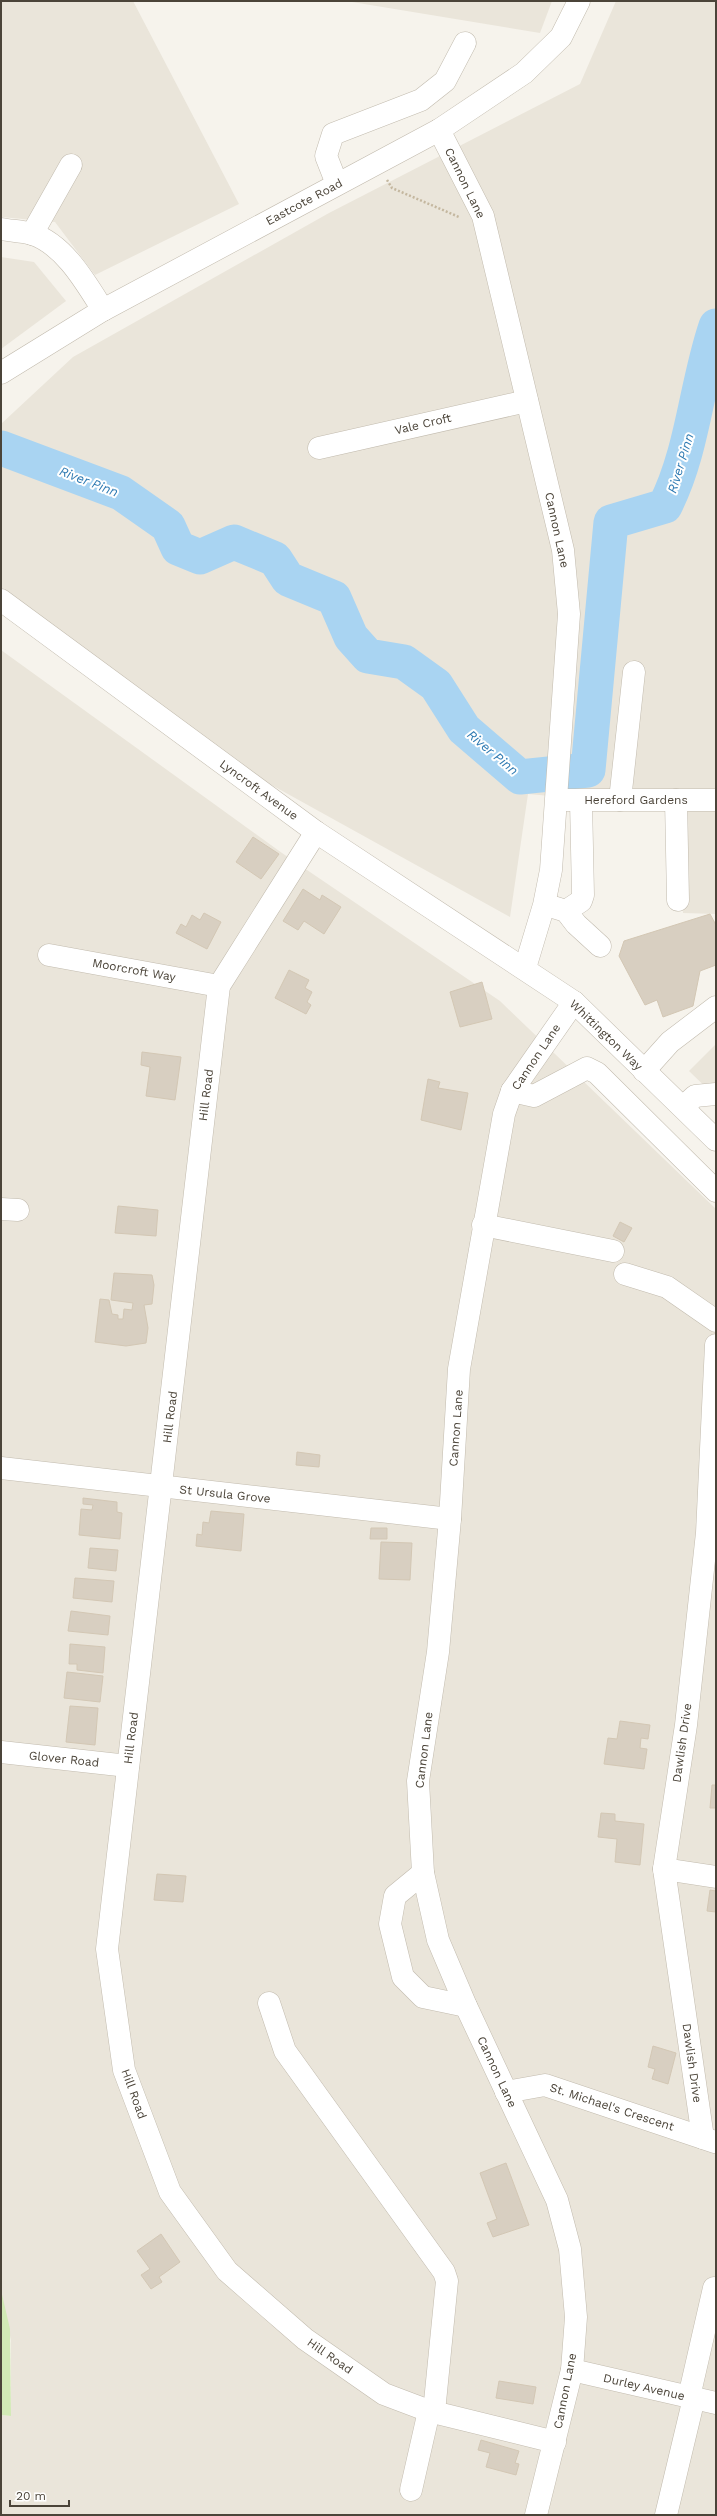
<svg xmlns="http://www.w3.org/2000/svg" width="717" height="2516" viewBox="0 0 717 2516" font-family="'Work Sans',sans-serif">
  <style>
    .residential { fill: #eae5da }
    .green { fill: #d2eab5 }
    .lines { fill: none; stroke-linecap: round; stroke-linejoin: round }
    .river { stroke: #a9d4f2; stroke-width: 35 }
    .building { fill: #d8cfc1; stroke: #d3c7b4 }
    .minor-casing { stroke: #c2bbae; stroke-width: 23 }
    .path { stroke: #c4b79f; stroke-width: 2.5; stroke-dasharray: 2 2; stroke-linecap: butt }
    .minor { stroke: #fff; stroke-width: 22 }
    .labels { text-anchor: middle; stroke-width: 4; stroke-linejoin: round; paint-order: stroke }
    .street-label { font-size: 12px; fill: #4b4439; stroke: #fff }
    .water-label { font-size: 13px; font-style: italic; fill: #2e7ab2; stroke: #fff }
  </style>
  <rect width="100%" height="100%" fill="#f6f3ec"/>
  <g class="residential">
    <path d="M1 1H133L239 204 95 275 55 222 1 217Z"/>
    <path d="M346 1H552L540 33Z"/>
    <path d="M616 1H716V914L683 913 685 808 528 794 510 917 172 730 1 593V424L73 357 329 213 580 84Z"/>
    <path d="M1 257 34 262 66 301 1 349Z"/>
    <path d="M1 650 282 853 500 1001 716 1209V2515H1V2415L11 2416V2340L1 2298Z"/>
    <path d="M716 1044V1097L689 1071Z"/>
  </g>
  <path class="green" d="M1 2290 10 2329 11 2416 1 2415Z"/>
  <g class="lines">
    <path class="river" d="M1 448 121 493 168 526 178 548 200 557 234 542 275 559 288 579 334 598 351 637 368 656 404 662 436 685 464 729 520 777 588 770 611 522 665 506C693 451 696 385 716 326"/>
  </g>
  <g class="building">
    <path d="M253 837 279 854 261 879 236 862Z"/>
    <path d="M303 889 320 900 322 895 341 907 324 934 304 921 298 930 283 921Z"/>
    <path d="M204 913 221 922 207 949 176 933 181 924 186 927 192 915 200 920Z"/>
    <path d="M710 914 716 925V965L700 971 693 1006 663 1017 657 1000 645 1005 619 956 624 941Z"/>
    <path d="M289 970 309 980 305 988 312 992 307 1002 311 1005 306 1014 275 998Z"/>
    <path d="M482 982 492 1019 460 1027 450 992Z"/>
    <path d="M142 1052 181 1057 175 1100 146 1096 150 1067 141 1065Z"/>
    <path d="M428 1079 440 1082 438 1088 468 1093 461 1130 421 1120Z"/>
    <path d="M118 1206 158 1210 156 1236 115 1233Z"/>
    <path d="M620 1222 632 1228 624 1242 613 1236Z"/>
    <path d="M114 1273 152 1275 154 1285 152 1304 144 1305 148 1328 146 1343 126 1346 95 1342 100 1299 109 1300 112 1314 118 1315V1319H123L124 1309 132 1310 133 1303 111 1300Z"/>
    <path d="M297 1452 320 1455 319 1467 296 1465Z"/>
    <path d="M83 1498 117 1502V1512L122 1513 120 1539 79 1535 81 1509 92 1510 93 1505 83 1504Z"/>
    <path d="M211 1511 244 1514 241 1551 196 1546 197 1534 202 1535 203 1522 209 1523Z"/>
    <path d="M371 1528H387V1539H370Z"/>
    <path d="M381 1542 412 1543 410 1580 379 1579Z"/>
    <path d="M90 1548 118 1550 116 1571 88 1568Z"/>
    <path d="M75 1578 114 1581 112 1602 73 1598Z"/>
    <path d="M71 1611 110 1616 108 1635 68 1631Z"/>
    <path d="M70 1644 105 1647 103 1673 77 1670V1664H69Z"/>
    <path d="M67 1672 103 1676 100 1702 64 1698Z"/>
    <path d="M70 1706 98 1708 95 1745 66 1742Z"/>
    <path d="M620 1721 650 1725 648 1739 641 1738 640 1748 647 1749 644 1769 604 1764 608 1738 617 1739Z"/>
    <path d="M712 1785H716V1808H710Z"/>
    <path d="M601 1813 615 1814V1821L644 1824 640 1865 615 1862 617 1839 598 1837Z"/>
    <path d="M157 1874 186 1876 183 1902 154 1900Z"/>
    <path d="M710 1890 716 1891V1912L707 1911Z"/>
    <path d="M653 2046 676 2053 668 2084 652 2079 655 2069 648 2067Z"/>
    <path d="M506 2163 529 2225 493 2237 487 2223 497 2219 480 2173Z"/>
    <path d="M161 2234 180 2262 159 2277 162 2282 151 2289 141 2275 150 2269 137 2251Z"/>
    <path d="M499 2381 536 2387 533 2404 496 2398Z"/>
    <path d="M481 2440 519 2451 515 2463 519 2464 516 2475 486 2467 490 2453 478 2450Z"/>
  </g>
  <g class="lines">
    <g class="minor-casing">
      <g id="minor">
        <path d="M439 130 483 216 563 550 569 614 551 870 544 905 525 968"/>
        <path d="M337 184 326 156 333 134 421 100 445 81 465 43"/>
        <path d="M1 229C11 231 22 231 32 234 64 244 86 283 103 310"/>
        <path d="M32 234 71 165"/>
        <path d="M1 373 103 310 439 130 524 73 561 37 579 1"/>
        <path d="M319 448 527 401"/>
        <path d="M1 600 316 832 574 1002 716 1140"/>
        <path d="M557 800H716"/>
        <path d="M620 800 634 672"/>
        <path d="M676 800 678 900"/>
        <path d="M316 832 219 986 107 1949 124 2070 170 2192 227 2271 305 2339 384 2394 429 2411 555 2442"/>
        <path d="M553 907 566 911 576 924 600 946"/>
        <path d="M566 911 581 901 583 895 581 801"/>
        <path d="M49 955 219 986"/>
        <path d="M644 1071 670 1042 716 1007"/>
        <path d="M512 1091 534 1096 587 1068 597 1073 716 1191"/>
        <path d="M683 1107 695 1096 716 1094"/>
        <path d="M1 1209 18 1210"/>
        <path d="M483 1225 613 1251"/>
        <path d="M625 1274 667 1287 716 1321"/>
        <path d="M1 1468 450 1519"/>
        <path d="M1 1752 128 1766"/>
        <path d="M664 1869 716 1877"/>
        <path d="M423 1873 395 1896 390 1924 403 1977 423 1997 466 2006"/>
        <path d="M269 2003 285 2051 444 2272 447 2281 434 2412"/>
        <path d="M506 2092 545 2085 715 2142"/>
        <path d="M703 2138 664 1869 686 1725 707 1533 716 1345"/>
        <path d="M572 2370 716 2403"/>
        <path d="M689 2397 714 2288 716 2289"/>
        <path d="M411 2490 429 2411"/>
        <path d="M536 2515 572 2370 576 2317 570 2249 557 2200 466 2006 438 1940 423 1873 418 1781 438 1652 450 1519 459 1369 504 1114 512 1091 574 1002"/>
        <path d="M666 2515 694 2398"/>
      </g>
    </g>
    <path class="path" d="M387 180 392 188 459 217"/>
    <use href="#minor" class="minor"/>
  </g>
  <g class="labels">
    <g class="street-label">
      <text transform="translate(465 183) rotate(64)" y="4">Cannon Lane</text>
      <text transform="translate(304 202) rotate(-28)" y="4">Eastcote Road</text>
      <text transform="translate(423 424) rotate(-13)" y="4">Vale Croft</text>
      <text transform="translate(557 530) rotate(78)" y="4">Cannon Lane</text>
      <text transform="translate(259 790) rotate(36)" y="4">Lyncroft Avenue</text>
      <text x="636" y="804">Hereford Gardens</text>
      <text transform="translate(134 970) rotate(10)" y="4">Moorcroft Way</text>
      <text transform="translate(606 1035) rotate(44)" y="4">Whittington Way</text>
      <text transform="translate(536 1057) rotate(-56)" y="4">Cannon Lane</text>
      <text transform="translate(206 1095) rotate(-83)" y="4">Hill Road</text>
      <text transform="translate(170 1417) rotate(-83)" y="4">Hill Road</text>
      <text transform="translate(456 1428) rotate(-86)" y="4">Cannon Lane</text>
      <text transform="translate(225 1494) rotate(6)" y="4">St Ursula Grove</text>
      <text transform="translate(131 1738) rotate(-83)" y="4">Hill Road</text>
      <text transform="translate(682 1743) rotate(-82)" y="4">Dawlish Drive</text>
      <text transform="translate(424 1750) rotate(-83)" y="4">Cannon Lane</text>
      <text transform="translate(64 1759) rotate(6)" y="4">Glover Road</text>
      <text transform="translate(692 2063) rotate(82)" y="4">Dawlish Drive</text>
      <text transform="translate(497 2072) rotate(65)" y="4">Cannon Lane</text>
      <text transform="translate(134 2094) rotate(70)" y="4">Hill Road</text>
      <text transform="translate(612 2107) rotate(18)" y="4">St. Michael's Crescent</text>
      <text transform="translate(330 2356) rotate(35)" y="4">Hill Road</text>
      <text transform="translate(644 2387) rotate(13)" y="4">Durley Avenue</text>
      <text transform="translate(565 2391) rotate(-79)" y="4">Cannon Lane</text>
    </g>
    <g class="water-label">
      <text transform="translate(680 463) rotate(-73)" y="5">River Pinn</text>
      <text transform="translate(89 481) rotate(21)" y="5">River Pinn</text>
      <text transform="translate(493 752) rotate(40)" y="5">River Pinn</text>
    </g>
  </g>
  <rect width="717" height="2516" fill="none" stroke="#4b4439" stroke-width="4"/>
  <path d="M10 2500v6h59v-6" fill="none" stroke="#4b4439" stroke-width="2"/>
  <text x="16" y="2500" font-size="12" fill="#4b4439" stroke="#ffffff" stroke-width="3" paint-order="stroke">20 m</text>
</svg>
